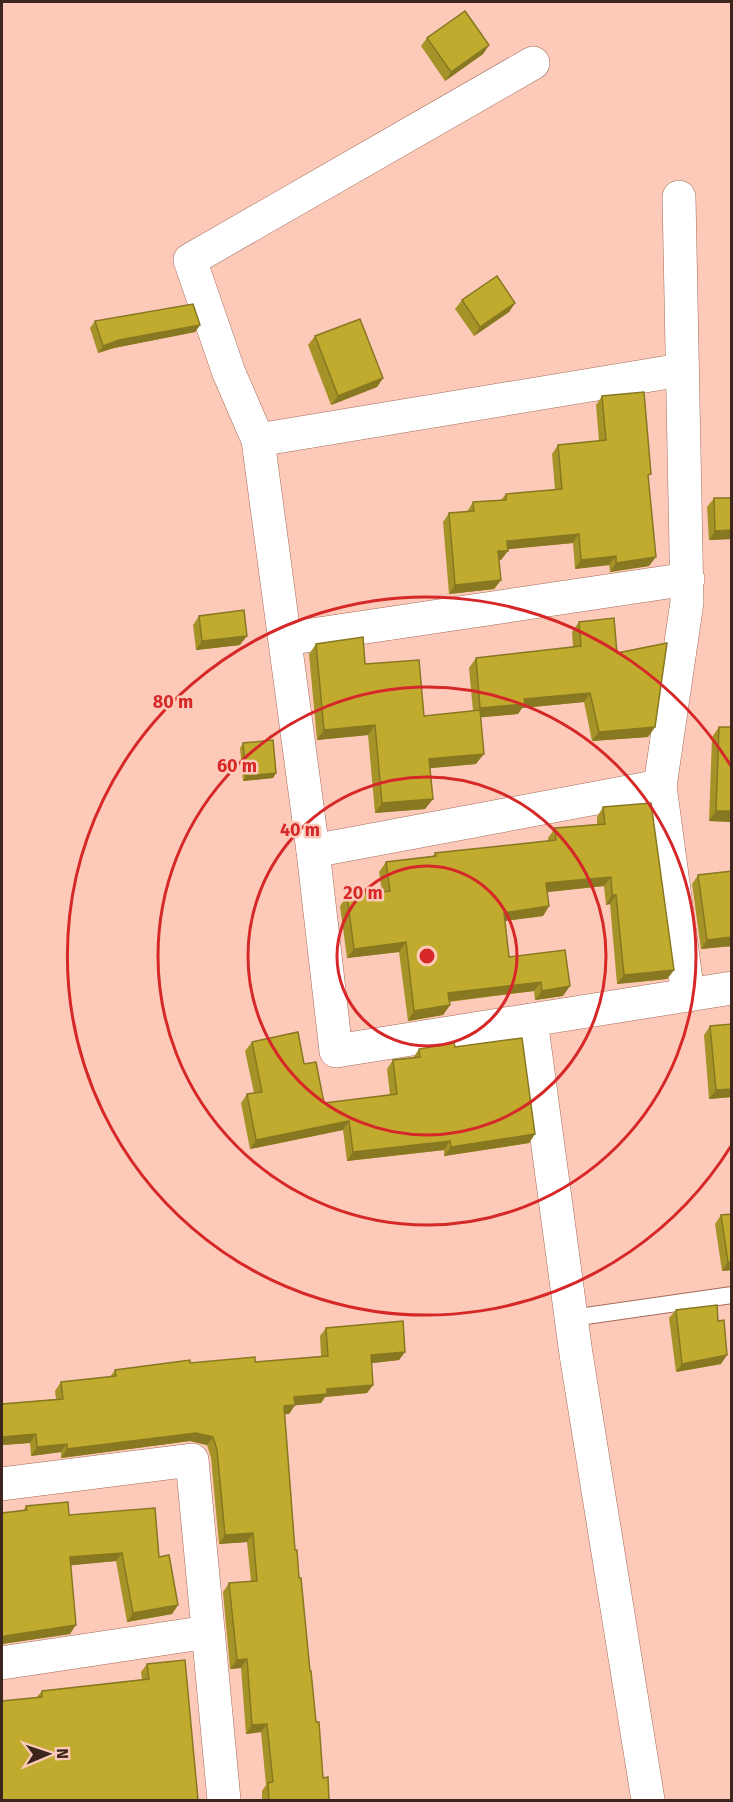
<svg xmlns="http://www.w3.org/2000/svg" width="733" height="1802" font-family="'Fira Sans',sans-serif">
<style>
.lines{fill:none;stroke-linecap:round;stroke-linejoin:round}
.service-casing{stroke:#a46b59;stroke-width:18}
.minor-casing{stroke:#a46b59;stroke-width:34}
.service{stroke:#fff;stroke-width:16}
.minor{stroke:#fff;stroke-width:33}
.wall{fill:#a69328}
.shaded-wall{fill:#877821}
.building{fill:#c1ab2f;stroke:#877821;stroke-width:1.5}
.ring{fill:none;stroke:#d62828;stroke-width:3}
.centre{fill:#d62828;stroke:#fdcab9;stroke-width:3}
.ring-label{font-size:18px;text-anchor:middle;font-weight:bold;fill:#d62828;stroke:#fdcab9;stroke-width:5;stroke-linejoin:round;paint-order:stroke}
</style>
<rect width="100%" height="100%" fill="#fdcab9"/>
<g class="lines">
<defs>
<polyline id="service" points="572,1318 732,1295"/>
<g id="minor">
<polyline points="533,63 190,260 229,373 258,440 313,851 336,1051 732,988"/>
<polyline points="679,197 687,602 660,786 688,995"/>
<polyline points="258,440 681,370"/>
<polyline points="285,639 688,579"/>
<polyline points="313,851 660,786"/>
<polyline points="531,1020 576,1354 648,1800"/>
<polyline points="2,1484 192,1460 224,1800"/>
<polyline points="2,1663 208,1632"/>
</g>
</defs>
<!-- service casing -->
<use href="#service" class="service-casing"/>
<!-- minor casing -->
<use href="#minor" class="minor-casing"/>
<!-- service -->
<use href="#service" class="service"/>
<!-- minor -->
<use href="#minor" class="minor"/>
</g>
<!-- wall -->
<g class="wall">
<polygon points="427,38 489,45 483,54 445,81 421,46"/>
<polygon points="462,300 515,303 509,312 474,336 455,309"/>
<polygon points="95,321 200,325 195,332 114,348 98,353 90,328"/>
<polygon points="315,336 383,378 377,387 331,405 308,345"/>
<polygon points="602,396 649,478 649,566 610,572 609,565 575,569 573,543 508,549 501,560 499,560 501,580 494,589 449,594 443,522 449,513 467,512 473,502 501,500 506,494 555,490 552,454 558,445 599,441 596,405"/>
<polygon points="714,498 732,498 732,539 709,540 707,507"/>
<polygon points="199,616 240,645 196,650 193,625"/>
<polygon points="579,622 617,653 655,727 648,737 592,741 584,702 522,708 518,714 480,717 476,764 430,768 433,799 425,809 375,813 368,735 317,740 309,654 316,644 365,664 424,716 473,711 469,668 476,658 573,647 572,632"/>
<polygon points="719,727 732,822 709,821 712,737"/>
<polygon points="243,743 276,773 273,778 243,781 240,748"/>
<polygon points="603,807 674,970 667,979 617,984 610,904 606,905 604,886 547,892 549,906 543,916 505,921 509,957 563,996 535,1000 534,991 449,1002 450,1005 443,1015 408,1021 399,952 347,958 340,906 347,896 382,892 379,872 386,862 433,856 435,853 548,841 548,838 555,828 597,825 597,817"/>
<polygon points="698,875 732,946 701,949 692,884"/>
<polygon points="710,1026 732,1097 709,1099 704,1035"/>
<polygon points="252,1042 304,1064 324,1103 390,1095 387,1069 393,1060 413,1058 419,1049 455,1047 535,1134 529,1143 444,1156 444,1150 347,1161 343,1130 250,1149 241,1103 247,1094 254,1093 245,1051"/>
<polygon points="732,1214 732,1270 722,1271 715,1224 721,1215"/>
<polygon points="676,1310 721,1364 676,1372 669,1318"/>
<polygon points="326,1328 405,1352 399,1360 371,1363 373,1385 367,1393 325,1397 321,1403 295,1405 289,1414 285,1414 295,1550 323,1778 329,1800 262,1800 262,1791 266,1785 261,1732 246,1734 241,1668 230,1669 223,1592 229,1583 251,1582 247,1542 219,1544 211,1458 207,1445 190,1441 61,1458 61,1452 31,1456 30,1443 2,1445 2,1404 56,1399 55,1391 61,1382 110,1377 115,1370 190,1363 255,1362 321,1356 320,1336"/>
<polygon points="26,1506 69,1515 159,1557 178,1605 172,1614 127,1622 116,1561 71,1565 70,1634 2,1644 2,1513 23,1511"/>
<polygon points="147,1664 198,1800 36,1698 42,1691 142,1680 141,1672"/>
</g>
<!-- shaded-wall -->
<g class="shaded-wall">
<polygon points="489,45 483,54 445,81 451,72"/>
<polygon points="515,303 509,312 474,336 480,327"/>
<polygon points="200,325 195,332 114,348 98,353 103,346 119,340"/>
<polygon points="383,378 377,387 331,405 338,396"/>
<polygon points="732,530 732,539 709,540 715,531"/>
<polygon points="579,534 573,543 501,550 507,541"/>
<polygon points="498,551 508,551 501,560 492,560"/>
<polygon points="616,556 609,565 575,569 581,560"/>
<polygon points="656,557 649,566 610,572 616,563"/>
<polygon points="501,580 494,589 449,594 455,585"/>
<polygon points="247,636 240,645 196,650 202,641"/>
<polygon points="590,693 584,702 522,708 518,714 474,718 480,708 524,699"/>
<polygon points="375,725 368,735 317,740 324,730"/>
<polygon points="655,727 648,737 592,741 599,732"/>
<polygon points="484,754 476,764 422,769 429,759"/>
<polygon points="276,773 273,778 243,781 246,776"/>
<polygon points="433,799 425,809 375,813 382,803"/>
<polygon points="716,811 732,811 732,822 709,821"/>
<polygon points="611,877 604,886 539,893 546,883"/>
<polygon points="612,895 616,895 610,904 606,905"/>
<polygon points="549,906 543,916 497,922 504,913"/>
<polygon points="732,937 732,946 701,949 707,940"/>
<polygon points="406,942 399,952 347,958 354,949"/>
<polygon points="674,970 667,979 617,984 624,975"/>
<polygon points="541,982 534,991 442,1002 448,993"/>
<polygon points="570,986 563,996 535,1000 542,991"/>
<polygon points="450,1005 443,1015 408,1021 414,1011"/>
<polygon points="732,1089 732,1097 709,1099 716,1090"/>
<polygon points="349,1121 343,1130 250,1149 256,1140"/>
<polygon points="535,1134 529,1143 444,1156 451,1147"/>
<polygon points="450,1141 444,1150 347,1161 353,1152"/>
<polygon points="728,1262 732,1262 732,1270 722,1271"/>
<polygon points="405,1352 399,1360 365,1364 371,1355"/>
<polygon points="727,1355 721,1364 676,1372 682,1364"/>
<polygon points="373,1385 367,1393 325,1397 321,1403 288,1406 294,1397 327,1389"/>
<polygon points="295,1405 289,1414 278,1415 284,1406"/>
<polygon points="196,1433 213,1437 207,1445 190,1441 61,1458 67,1449"/>
<polygon points="36,1434 30,1443 2,1445 2,1437"/>
<polygon points="67,1444 61,1452 31,1456 37,1447"/>
<polygon points="253,1533 247,1542 219,1544 225,1535"/>
<polygon points="122,1553 116,1561 64,1566 70,1557"/>
<polygon points="178,1605 172,1614 127,1622 133,1613"/>
<polygon points="76,1625 70,1634 2,1644 2,1638 5,1636"/>
<polygon points="247,1659 241,1668 230,1669 237,1660"/>
<polygon points="267,1724 261,1732 246,1734 252,1725"/>
</g>
<!-- building -->
<g class="building">
<polygon points="465,11 489,45 451,72 427,38"/>
<polygon points="497,276 515,303 480,327 462,300"/>
<polygon points="193,304 200,325 119,340 103,346 95,321"/>
<polygon points="360,319 383,378 338,396 315,336"/>
<polygon points="644,392 651,474 648,475 656,557 616,563 616,556 581,560 579,534 507,541 508,551 498,551 501,580 455,585 449,513 474,511 473,502 506,500 506,494 562,489 558,445 606,440 602,396"/>
<polygon points="714,498 732,498 732,530 715,531"/>
<polygon points="244,610 247,636 202,641 199,616"/>
<polygon points="614,618 617,653 667,643 655,727 599,732 590,693 524,699 525,704 480,708 476,658 581,646 579,622"/>
<polygon points="363,637 365,664 419,660 424,716 480,710 484,754 429,759 433,799 382,803 375,725 324,730 316,644"/>
<polygon points="719,727 732,727 732,811 716,811"/>
<polygon points="273,740 276,773 246,776 243,743"/>
<polygon points="651,803 674,970 624,975 616,895 612,895 611,877 546,883 549,906 504,913 509,957 565,950 570,986 542,991 541,982 448,993 450,1005 414,1011 406,942 354,949 347,896 390,891 386,862 436,856 435,853 556,840 555,828 605,824 603,807"/>
<polygon points="732,871 732,937 707,940 698,875"/>
<polygon points="732,1024 732,1089 716,1090 710,1026"/>
<polygon points="298,1032 304,1064 316,1062 324,1103 397,1094 393,1060 420,1057 419,1049 454,1043 455,1047 522,1038 535,1134 451,1147 450,1141 353,1152 349,1121 256,1140 247,1094 262,1092 252,1042"/>
<polygon points="732,1214 732,1262 728,1262 721,1215"/>
<polygon points="717,1305 718,1321 724,1320 727,1355 682,1364 676,1310"/>
<polygon points="403,1321 405,1352 371,1355 373,1385 327,1389 327,1394 294,1397 295,1405 284,1406 295,1550 297,1550 299,1578 301,1578 310,1671 311,1671 316,1722 319,1722 323,1778 328,1777 329,1800 269,1800 268,1783 273,1782 267,1724 252,1725 247,1659 237,1660 229,1583 257,1581 253,1533 225,1535 217,1450 213,1437 196,1433 67,1449 67,1444 37,1447 36,1434 2,1437 2,1404 63,1399 61,1382 116,1376 115,1370 190,1360 190,1363 255,1357 255,1362 328,1356 326,1328"/>
<polygon points="68,1502 69,1515 155,1508 159,1557 169,1555 178,1605 133,1613 122,1553 70,1557 76,1625 5,1636 2,1638 2,1513 27,1510 26,1506"/>
<polygon points="185,1660 198,1800 2,1800 2,1701 42,1697 42,1691 149,1679 147,1664"/>
</g>
<!-- distance rings -->
<g class="ring">
<circle cx="427" cy="956" r="90"/>
<circle cx="427" cy="956" r="179"/>
<circle cx="427" cy="956" r="269"/>
<path d="M731 1146A359 359 0 1 1 731 766"/>
</g>
<circle cx="427" cy="956" r="9" class="centre"/>
<g class="ring-label">
<text x="173" y="708">80 m</text>
<text x="237" y="772">60 m</text>
<text x="300" y="836">40 m</text>
<text x="363" y="899">20 m</text>
</g>
<!-- border -->
<rect width="733" height="1802" fill="none" stroke="#3c251d" stroke-width="6"/>
<!-- north arrow -->
<g transform="translate(48 1754) rotate(88)" stroke="#fdcab9" stroke-width="4.5" paint-order="stroke">
<path d="M0-4.5L10 22L0 15L-10 22Z" fill="#3c251d"/>
<text y="-9" font-size="16" font-weight="bold" text-anchor="middle" fill="#3c251d">N</text>
</g>
</svg>
